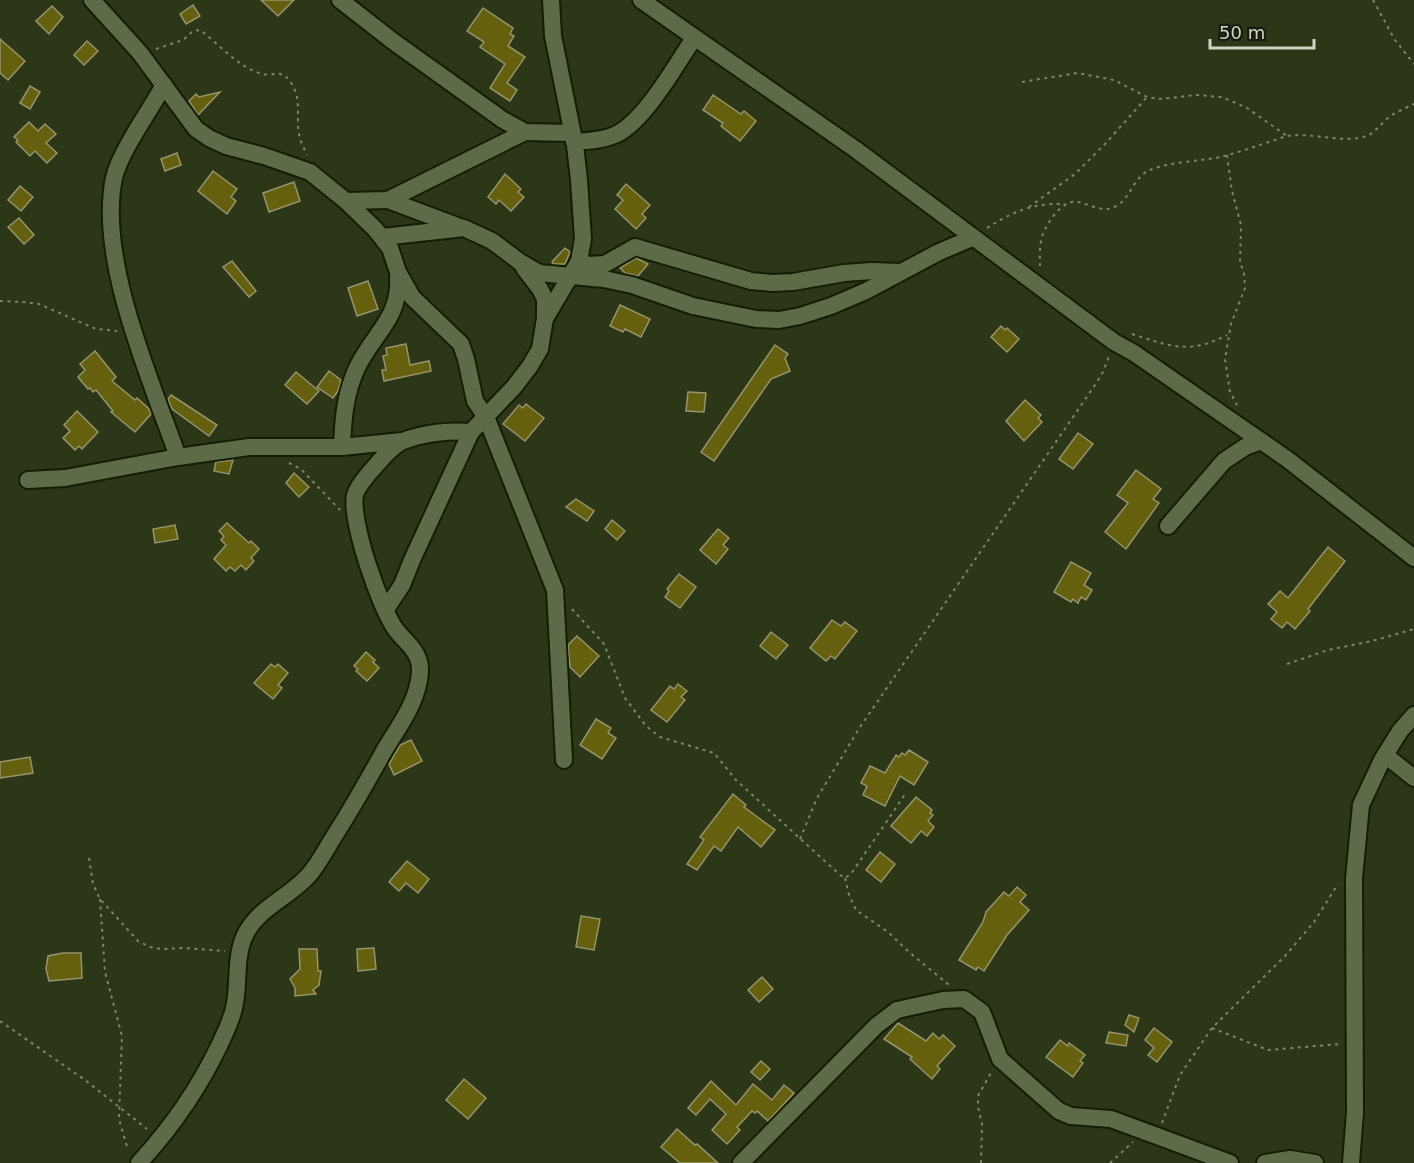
<svg xmlns="http://www.w3.org/2000/svg" width="1414" height="1163" font-family="'DejaVu Sans',sans-serif">
<style>
.building{fill:#65600d;stroke:#95946e;stroke-width:1.5}
.lines{fill:none;stroke-linecap:round;stroke-linejoin:round}
.street-casing{stroke:#141e01;stroke-width:20}
.path{stroke:#7d866d;stroke-width:2;stroke-dasharray:3 4.5;stroke-linecap:butt}
.street{stroke:#5e6b49;stroke-width:16}
</style>
<rect width="100%" height="100%" fill="#2c3718"/>
<!-- building -->
<g class="building">
<polygon points="261,0 294,0 278,16"/>
<polygon points="193,5 200,16 186,24 180,14"/>
<polygon points="52,6 63,17 49,34 36,21"/>
<polygon points="483,8 513,28 510,34 514,36 508,46 525,57 507,83 517,90 510,101 490,88 505,64 480,47 484,42 467,31"/>
<polygon points="0,39 25,61 8,80 0,73"/>
<polygon points="87,41 98,51 84,65 74,55"/>
<polygon points="30,86 40,92 30,109 20,103"/>
<polygon points="220,92 198,115 189,101 196,94 199,97"/>
<polygon points="713,95 741,114 744,111 756,121 740,141 721,126 723,123 703,110"/>
<polygon points="29,122 38,131 45,124 56,134 46,143 57,153 47,163 35,151 30,156 16,142 18,140 14,137"/>
<polygon points="177,153 181,165 165,171 161,159"/>
<polygon points="213,171 237,189 231,197 236,201 227,214 198,191"/>
<polygon points="505,174 521,189 518,192 524,197 511,211 499,200 496,204 488,197"/>
<polygon points="294,182 300,201 269,212 263,193"/>
<polygon points="626,184 650,205 642,214 646,218 636,229 615,209 623,200 617,195"/>
<polygon points="20,186 33,197 21,211 8,200"/>
<polygon points="19,218 34,235 24,244 8,227"/>
<polygon points="565,248 570,252 565,264 553,264 552,262"/>
<polygon points="636,258 648,264 638,276 625,273 620,268"/>
<polygon points="232,261 256,291 249,297 223,267"/>
<polygon points="368,281 378,309 357,316 348,288"/>
<polygon points="620,305 650,319 641,337 625,329 623,332 610,326"/>
<polygon points="1001,326 1005,330 1007,328 1019,339 1007,352 991,337"/>
<polygon points="406,344 410,365 429,361 431,371 384,381 382,370 386,370 383,356 387,355 386,348"/>
<polygon points="775,345 788,354 785,358 790,371 771,379 714,461 701,452"/>
<polygon points="95,351 116,377 112,381 135,400 137,398 149,409 151,414 135,432 111,412 113,411 96,390 93,392 90,388 88,389 78,377 85,370 80,364"/>
<polygon points="329,371 341,380 338,391 333,398 317,387"/>
<polygon points="296,372 319,391 307,404 285,385"/>
<polygon points="688,392 706,393 704,412 686,411"/>
<polygon points="171,395 217,425 209,436 172,409 168,399"/>
<polygon points="1025,400 1041,415 1038,418 1042,422 1024,441 1006,421"/>
<polygon points="526,404 544,418 525,441 503,424 519,405 523,408"/>
<polygon points="77,411 98,432 82,449 79,446 75,450 63,438 70,431 64,425"/>
<polygon points="1078,433 1093,444 1073,469 1059,459"/>
<polygon points="233,460 229,474 214,471 216,462"/>
<polygon points="1136,470 1161,489 1153,499 1159,503 1126,549 1105,532 1128,503 1117,495"/>
<polygon points="294,473 309,487 299,497 286,483"/>
<polygon points="576,499 594,511 587,521 566,507"/>
<polygon points="612,520 625,531 617,540 605,529"/>
<polygon points="227,523 249,543 251,541 259,549 251,558 254,561 246,570 241,565 235,571 230,567 226,571 214,559 226,545 221,540 224,536 219,531"/>
<polygon points="175,525 178,539 155,543 153,529"/>
<polygon points="718,529 729,538 723,545 728,549 716,564 700,550"/>
<polygon points="1328,547 1345,561 1308,609 1310,611 1295,629 1287,622 1282,628 1271,619 1277,612 1268,604 1280,591 1288,598"/>
<polygon points="1071,562 1091,573 1084,585 1092,590 1086,600 1081,597 1078,603 1073,599 1071,602 1054,592"/>
<polygon points="679,574 696,587 680,608 665,597 669,591 667,589"/>
<polygon points="832,620 841,626 845,622 857,631 835,659 831,656 826,661 810,648"/>
<polygon points="771,632 788,645 776,659 760,646"/>
<polygon points="577,636 599,656 580,677 570,667 568,645"/>
<polygon points="366,652 375,660 373,662 379,668 367,681 356,671 358,669 354,666"/>
<polygon points="271,664 275,667 278,664 288,673 278,685 282,688 273,699 254,683"/>
<polygon points="678,684 687,691 681,697 685,700 667,722 651,710 670,686 674,689"/>
<polygon points="596,719 611,728 608,733 616,738 602,759 580,745"/>
<polygon points="411,740 422,761 394,775 389,764 400,745"/>
<polygon points="909,750 928,762 914,785 900,776 885,806 863,795 867,786 861,783 870,766 885,773 896,755 899,757 902,753 905,755"/>
<polygon points="30,757 33,773 0,778 0,762"/>
<polygon points="733,794 746,805 744,807 775,830 761,847 738,827 721,851 714,846 697,870 687,864 704,840 700,837"/>
<polygon points="916,797 932,810 930,813 933,815 928,821 934,827 927,836 921,831 911,843 891,826"/>
<polygon points="880,852 895,864 881,882 866,870"/>
<polygon points="407,861 429,879 418,893 406,883 399,891 389,882"/>
<polygon points="1017,887 1026,895 1020,902 1029,910 1007,935 984,971 978,967 976,970 959,960 983,922 986,912 1004,892 1009,896"/>
<polygon points="581,916 600,919 594,950 576,947"/>
<polygon points="374,948 376,969 358,971 357,949"/>
<polygon points="299,949 317,949 318,971 321,971 319,985 313,990 316,994 295,996 295,988 290,979 300,969"/>
<polygon points="63,953 81,953 82,978 49,981 46,969 48,956"/>
<polygon points="762,977 773,989 759,1002 748,990"/>
<polygon points="1129,1015 1139,1018 1134,1032 1125,1025"/>
<polygon points="898,1023 926,1041 933,1033 939,1039 943,1035 955,1046 937,1066 940,1069 932,1079 910,1059 912,1057 884,1039"/>
<polygon points="1154,1028 1172,1042 1157,1062 1148,1055 1154,1048 1145,1040"/>
<polygon points="1109,1032 1128,1035 1126,1046 1106,1043"/>
<polygon points="1060,1040 1068,1046 1069,1043 1085,1055 1080,1061 1083,1063 1073,1077 1046,1057"/>
<polygon points="761,1061 770,1069 760,1080 751,1072"/>
<polygon points="464,1079 486,1098 468,1119 446,1100"/>
<polygon points="711,1081 736,1105 753,1084 772,1100 784,1085 794,1093 768,1121 757,1111 755,1113 752,1111 737,1127 740,1130 727,1144 712,1130 726,1114 710,1099 696,1115 688,1108"/>
<polygon points="677,1129 695,1145 697,1144 718,1163 680,1163 661,1147"/>
</g>
<g class="lines">
<defs>
<g id="street">
<polyline points="92,0 140,53 196,129 209,138 226,146 264,156 310,172 346,201 375,229 390,248 398,272 412,297 461,344 466,359 475,401 486,417 555,590 564,760"/>
<polyline points="340,0 394,42 503,120 525,132 571,133"/>
<polyline points="641,0 855,149 1114,342 1134,353 1287,459 1414,558"/>
<path d="M164 85C150 110 120 152 114 178 97 259 151 380 178 457"/>
<path d="M574 142C589 141 606 140 619 133 647 117 676 65 694 38"/>
<polyline points="388,200 460,227"/>
<polyline points="346,201 388,200 525,132"/>
<polyline points="383,237 464,228 492,241 520,262 539,273 604,279 632,285 693,306 756,319 779,320 800,316 831,306 866,291 939,252 972,238"/>
<polyline points="579,261 588,265 605,264 635,247 751,281 772,283 793,282 844,273 872,271 901,272"/>
<polyline points="546,317 579,261 583,239 579,180 575,145 553,36 551,0"/>
<path d="M342 447C343 419 345 395 356 370 372 334 401 319 398 276"/>
<polyline points="28,480 65,478 178,457 249,447 342,447 402,441"/>
<polyline points="1168,526 1224,461 1245,447 1261,441"/>
<polyline points="386,609 402,585 412,560 471,432 514,387 530,366 540,349 545,318 545,299 540,289 524,268"/>
<polyline points="1385,755 1414,778"/>
<path d="M139 1163C172 1127 198 1090 219 1046 225 1033 233 1018 235 1003 239 981 235 956 245 935 258 908 288 898 308 876 318 865 325 851 333 838 351 810 368 780 384 751 399 726 418 702 420 672 421 652 407 644 396 630 380 608 350 521 355 495 357 487 365 478 370 472 379 462 391 446 403 441 424 433 450 430 471 432"/>
<polyline points="741,1163 876,1026 897,1010 943,1000 964,999 982,1012 1000,1059 1059,1111 1071,1116 1111,1119 1230,1163"/>
<polyline points="1265,1163 1290,1159 1315,1163"/>
<polyline points="1351,1163 1355,1112 1354,878 1361,805 1382,760 1400,731 1414,715"/>
</g>
</defs>
<!-- street casing -->
<use href="#street" class="street-casing"/>
<!-- path -->
<g class="path">
<polyline points="1373,0 1395,40 1414,64"/>
<path d="M156 49 183 40 193 31 200 30C219 44 236 65 259 73 273 79 282 64 294 88 301 102 296 119 299 134 300 141 304 148 307 155"/>
<polyline points="1022,82 1077,73 1114,80 1147,97 1160,99 1196,95 1222,97 1247,108 1287,136"/>
<polyline points="1227,155 1232,191 1241,225 1240,263 1244,272 1245,288 1231,324 1225,359 1230,392 1237,405"/>
<polyline points="1029,207 1075,174 1106,143 1147,97"/>
<path d="M987 228C1014 211 1033 203 1065 204"/>
<path d="M1040 266C1040 256 1039 244 1043 234 1048 221 1063 199 1078 202 1089 204 1103 213 1114 207 1130 201 1132 179 1148 171 1166 162 1201 161 1221 157 1243 151 1265 143 1287 136 1312 132 1338 143 1363 137 1374 135 1380 124 1389 117 1396 112 1406 108 1414 104"/>
<polyline points="0,301 24,302 39,304 96,329 117,331"/>
<path d="M1132 334C1170 346 1189 355 1227 335"/>
<polyline points="289,463 301,469 340,510"/>
<polyline points="572,609 604,644 625,698 646,726 660,737 714,753 736,780 840,875 845,878 851,874 906,793"/>
<polyline points="1287,664 1328,650 1372,641 1414,629"/>
<polyline points="800,839 817,798 860,727 1095,385 1103,372 1109,356"/>
<polyline points="89,858 93,884 100,899 138,941 150,947 162,949 184,948 225,951"/>
<polyline points="845,878 849,895 856,910 888,932 909,952 949,985"/>
<polyline points="100,899 105,972 122,1036 119,1119 128,1150"/>
<polyline points="0,1021 85,1080 147,1129"/>
<polyline points="1212,1028 1268,1050 1340,1044"/>
<polyline points="1162,1123 1180,1075 1212,1028 1285,956 1314,922 1338,884"/>
<polyline points="981,1163 982,1124 978,1107 978,1096 992,1071"/>
<polyline points="1110,1163 1133,1142"/>
</g>
<!-- street -->
<use href="#street" class="street"/>
</g>
<!-- scale -->
<path d="M1210 39v9h104v-9" fill="none" stroke="#ced6c3" stroke-width="3"/>
<text x="1219" y="39" font-size="18" fill="#ced6c3" stroke="#171c0f" stroke-width="4.5" paint-order="stroke">50 m</text>
</svg>
